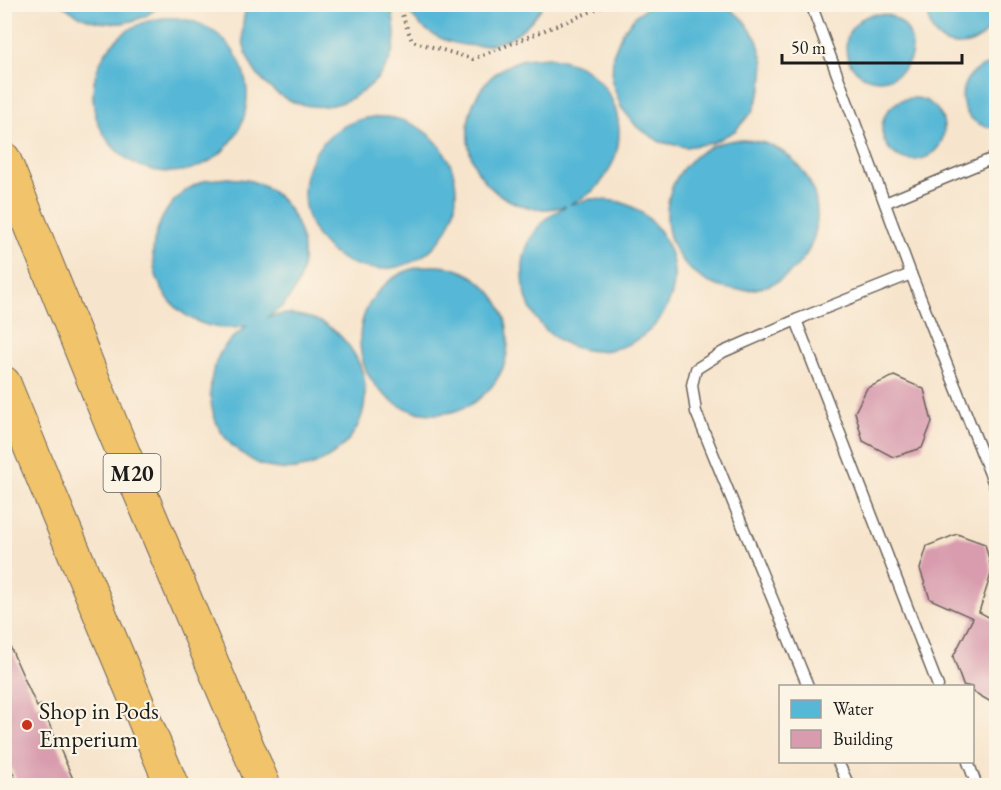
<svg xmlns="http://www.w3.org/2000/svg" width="1001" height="790" font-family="'EB Garamond',serif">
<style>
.water{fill:#57b8d6;stroke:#3a6a79;stroke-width:1.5}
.building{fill:#d89cae}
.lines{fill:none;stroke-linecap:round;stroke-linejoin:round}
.lane-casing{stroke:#69625a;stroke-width:13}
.highway-casing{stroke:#69625a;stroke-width:35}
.path{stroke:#69625a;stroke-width:4;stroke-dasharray:1.5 4.5;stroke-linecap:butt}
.lane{stroke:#fff;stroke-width:10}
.highway{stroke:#f1c36a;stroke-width:33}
.poi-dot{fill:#c8321e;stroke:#fcf5e5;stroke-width:2}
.labels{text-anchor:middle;stroke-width:4.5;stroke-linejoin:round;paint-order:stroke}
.shield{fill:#fcf5e5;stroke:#5f5d58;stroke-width:1.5}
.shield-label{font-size:22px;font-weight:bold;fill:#1c1c1c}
.poi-label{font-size:24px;fill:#1c1c1c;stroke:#fcf5e5;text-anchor:start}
</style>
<rect width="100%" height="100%" fill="#fcf5e5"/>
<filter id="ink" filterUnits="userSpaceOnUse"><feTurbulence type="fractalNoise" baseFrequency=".0167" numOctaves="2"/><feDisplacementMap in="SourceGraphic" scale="12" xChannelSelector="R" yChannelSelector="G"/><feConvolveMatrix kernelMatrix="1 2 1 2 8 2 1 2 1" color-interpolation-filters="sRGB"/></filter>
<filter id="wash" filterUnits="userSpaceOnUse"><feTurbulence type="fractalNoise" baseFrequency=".008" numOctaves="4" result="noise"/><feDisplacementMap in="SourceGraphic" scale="24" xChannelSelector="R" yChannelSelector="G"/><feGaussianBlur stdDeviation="1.35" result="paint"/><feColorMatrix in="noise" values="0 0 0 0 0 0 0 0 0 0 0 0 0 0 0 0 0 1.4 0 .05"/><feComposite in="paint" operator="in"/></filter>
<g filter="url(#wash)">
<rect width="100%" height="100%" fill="#f7e4cc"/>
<!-- water -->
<g class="water">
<polygon points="652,4 725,5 744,20 757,40 764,63 762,87 753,111 735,131 712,143 686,147 660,142 637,127 621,107 612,82 613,55 622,33 636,15"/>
<path d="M63 5H161C156 8 151 13 145 16 119 29 84 24 63 5Z"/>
<path d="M247 5H390C394 20 397 34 393 50 384 83 346 110 312 106 279 103 251 77 244 45 241 32 243 18 247 5Z"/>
<path d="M406 5H543C534 20 519 35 502 41 468 54 420 39 406 5Z"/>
<path d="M930 5H991C1001 55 919 62 930 5Z"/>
<circle cx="879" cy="47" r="33"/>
<circle cx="170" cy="95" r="77"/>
<path d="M549 57C562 60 577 63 588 71 626 101 629 151 597 187 590 195 579 199 570 204 577 203 585 200 592 199 597 199 602 200 606 200 610 201 615 201 620 202 652 212 675 244 674 278 674 297 664 317 650 330 600 375 524 343 523 275 522 263 525 250 530 240 534 233 541 223 547 218 553 213 560 210 566 206 552 210 536 210 521 205 450 183 450 83 521 60 529 58 540 58 549 57Z"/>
<path d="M996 63V128C953 127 949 69 996 63Z"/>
<circle cx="913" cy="129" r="31"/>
<circle cx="380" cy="193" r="76"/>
<circle cx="742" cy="215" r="75"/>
<path d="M227 178C235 179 243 179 251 181 292 193 314 243 298 283 295 290 288 300 283 306 278 310 273 313 268 317 274 316 280 314 286 314 308 315 329 323 343 339 352 349 359 360 363 374 365 379 364 386 365 392 367 440 319 477 273 468 258 466 245 456 234 447 229 443 226 438 222 433 207 409 207 380 219 355 226 342 237 334 247 326 195 338 146 297 154 242 157 227 163 213 174 201 182 193 193 185 204 181 212 179 220 179 227 178Z"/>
<circle cx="434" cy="340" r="74"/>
</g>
<g id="blocks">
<!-- building -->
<g class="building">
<polygon points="894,376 924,389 932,422 922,448 893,457 863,441 855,412 867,388"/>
<polygon points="957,534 985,544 992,571 979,612 996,621 996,705 972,691 972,687 963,685 953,657 973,618 930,599 920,569 927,546"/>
<polygon points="4,633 37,707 41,705 76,786 19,786 4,753"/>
</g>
</g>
</g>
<g filter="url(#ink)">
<use href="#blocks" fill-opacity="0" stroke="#69625a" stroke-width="1.5"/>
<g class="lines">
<defs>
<g id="lane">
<polyline points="811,4 911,274 996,489"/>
<polyline points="885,203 996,157"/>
<polyline points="802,318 796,320 938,686"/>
<polyline points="808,686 696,412 692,385 696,369 723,352 796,320 911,274"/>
<polyline points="838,762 849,786"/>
<polyline points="968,762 977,786"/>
</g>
<g id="highway">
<polyline points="4,159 112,426 264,786"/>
<polyline points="4,383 35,459 172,786"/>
</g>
</defs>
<!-- lane casing -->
<use href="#lane" class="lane-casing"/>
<!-- highway casing -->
<use href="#highway" class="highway-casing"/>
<!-- path -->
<polyline class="path" points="398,4 412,41 473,59 610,4"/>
<!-- lane -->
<use href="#lane" class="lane"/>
<!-- highway -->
<use href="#highway" class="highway"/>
</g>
</g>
<!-- markers -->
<circle class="poi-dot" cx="27" cy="725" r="6"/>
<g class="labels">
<!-- shield labels -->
<rect class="shield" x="103.5" y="454" width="57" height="38" rx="4.5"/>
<g class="shield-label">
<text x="132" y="481">M20</text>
</g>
<!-- poi labels -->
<g class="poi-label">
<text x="39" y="719">Shop in Pods<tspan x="39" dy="28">Emperium</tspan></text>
</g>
</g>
<!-- margin -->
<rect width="1001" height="790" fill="none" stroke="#fcf5e5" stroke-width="24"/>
<!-- legend -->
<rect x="779" y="685" width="195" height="78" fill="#fcf5e5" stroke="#a29e95" stroke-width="1.5"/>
<rect x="791" y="700" width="30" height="18" fill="#57b8d6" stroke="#a29e95" stroke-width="1.5"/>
<text x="833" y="715" font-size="18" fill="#1c1c1c">Water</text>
<rect x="791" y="730" width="30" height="18" fill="#d89cae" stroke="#a29e95" stroke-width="1.5"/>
<text x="833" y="745" font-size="18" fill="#1c1c1c">Building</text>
<!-- scale -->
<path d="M782 54v9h180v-9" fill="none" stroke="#1c1c1c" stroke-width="3"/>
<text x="791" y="54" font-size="18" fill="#1c1c1c" stroke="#fcf5e5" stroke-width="4.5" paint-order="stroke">50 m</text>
</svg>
